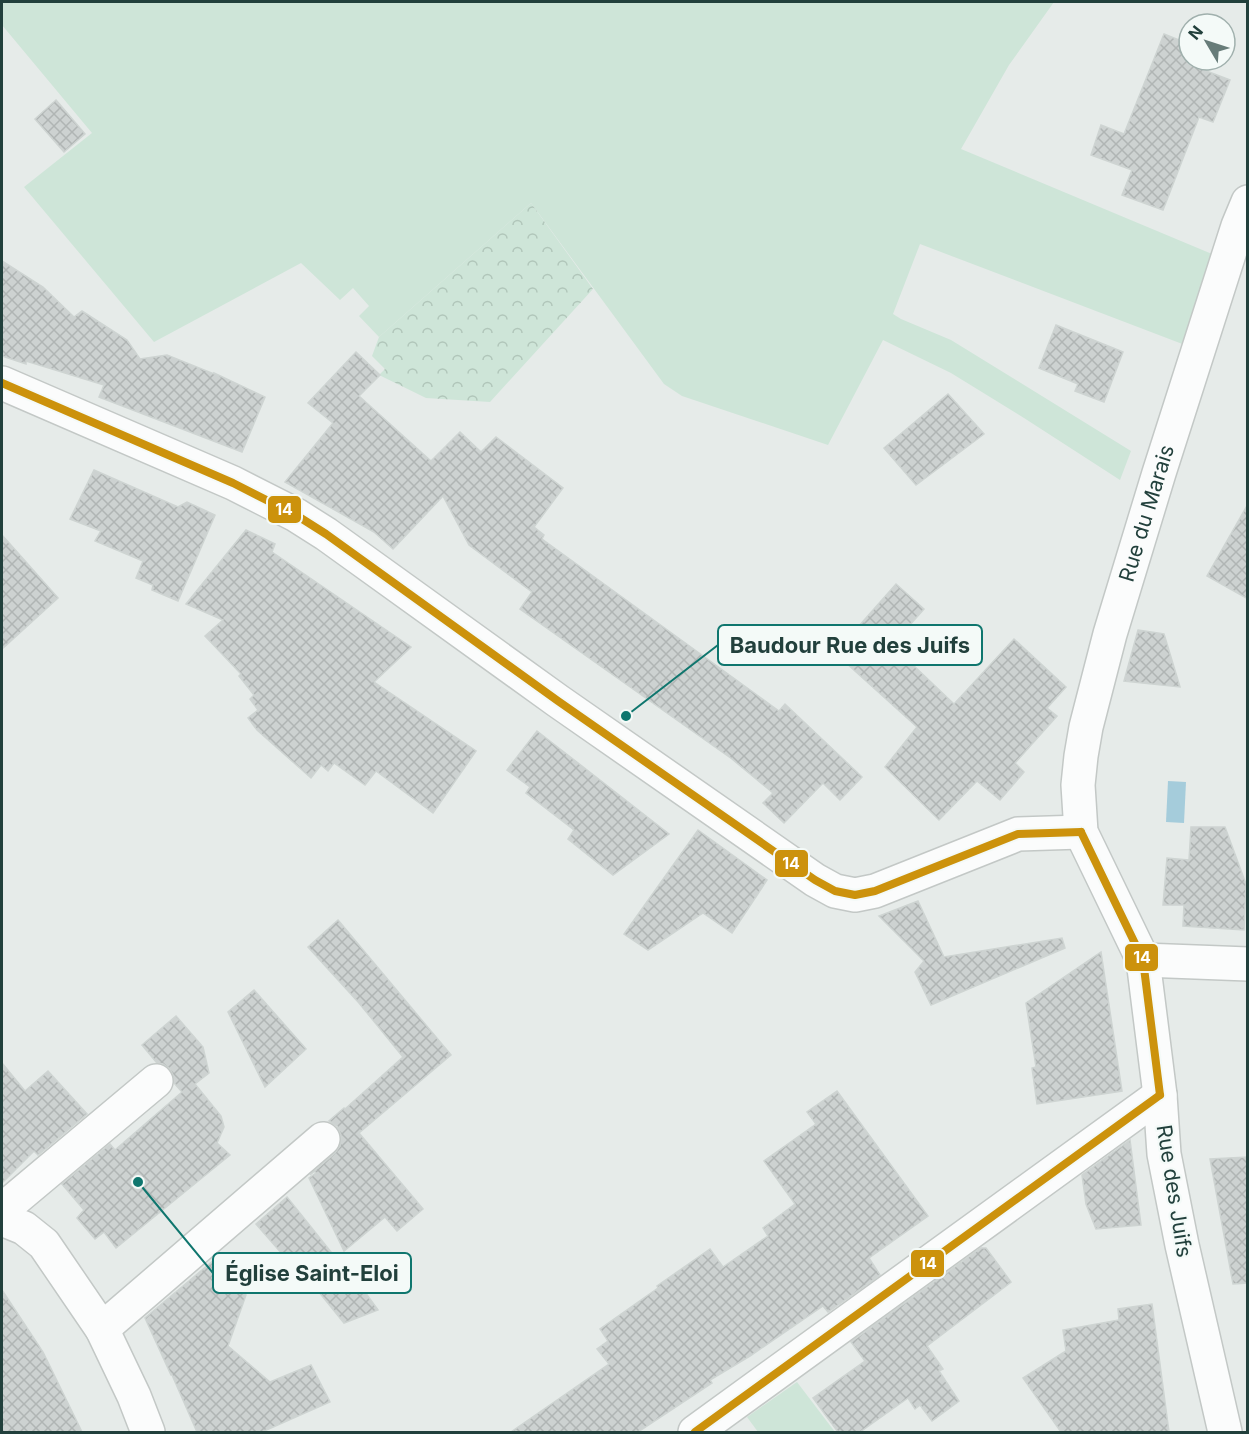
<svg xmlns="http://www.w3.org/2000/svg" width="1249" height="1434" font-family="Inter,sans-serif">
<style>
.grass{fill:#cee5d8}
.forest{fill:url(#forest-crowns)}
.water{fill:#a5ccdb}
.building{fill:url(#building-cross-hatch);stroke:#ced4d2;stroke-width:1.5}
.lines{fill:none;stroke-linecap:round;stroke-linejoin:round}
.minor-casing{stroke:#c3c8c6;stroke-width:36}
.minor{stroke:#fbfcfc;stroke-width:33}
.bus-1-casing{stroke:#f4faf8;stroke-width:12}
.bus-1{stroke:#cc920c;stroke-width:8}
.labels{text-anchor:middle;stroke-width:4.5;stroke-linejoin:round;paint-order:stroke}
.street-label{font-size:21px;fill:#22403c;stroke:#f4faf8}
.leader{fill:none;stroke:#0f766e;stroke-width:2}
.callout-dot{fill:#0f766e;stroke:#f4faf8;stroke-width:2}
.callout{fill:#f4faf8;stroke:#0f766e;stroke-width:2}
.callout-label{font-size:22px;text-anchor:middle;font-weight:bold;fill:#22403c}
.line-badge{stroke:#f4faf8;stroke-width:2}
.badge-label{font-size:16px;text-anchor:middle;font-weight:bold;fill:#fff}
</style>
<defs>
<pattern id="forest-crowns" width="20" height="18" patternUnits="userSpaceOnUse" patternTransform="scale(1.5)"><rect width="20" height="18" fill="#cee5d8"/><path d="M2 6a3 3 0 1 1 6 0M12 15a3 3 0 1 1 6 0" fill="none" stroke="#b1c6ba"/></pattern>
<pattern id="building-cross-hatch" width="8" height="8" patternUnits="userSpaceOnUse" patternTransform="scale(1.5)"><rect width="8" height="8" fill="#cdd2d1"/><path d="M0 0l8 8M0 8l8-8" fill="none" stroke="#b0b5b4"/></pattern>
</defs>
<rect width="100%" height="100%" fill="#e6ebe9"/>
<!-- grass -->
<g class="grass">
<polygon points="2,2 1054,2 1009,65 961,149 1212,254 1185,345 920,244 893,314 901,319 951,340 1131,451 1120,480 1024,418 951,373 883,340 828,445 682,396 664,384 531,203 379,337 359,316 369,306 353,288 340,300 301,263 154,342 24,187 92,133 2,25"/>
<polygon points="797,1382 835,1432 758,1432 747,1417"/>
</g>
<!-- forest -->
<polygon class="forest" points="531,203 593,289 490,402 426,398 379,375 385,369 372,356 379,337"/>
<!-- water -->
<polygon class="water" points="1168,781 1186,782 1184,823 1166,822"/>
<!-- building -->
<g class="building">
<polygon points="1164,34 1189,44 1189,60 1188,64 1230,80 1213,122 1199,117 1163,210 1122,195 1132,170 1091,155 1101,125 1124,134"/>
<polygon points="56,100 85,134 64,152 35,119"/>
<polygon points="2,261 43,287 74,317 82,311 127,340 140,359 167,355 214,374 214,373 265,397 242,452 99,397 104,385 26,361 26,364 2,356"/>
<polygon points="1056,325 1123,352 1104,402 1075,391 1078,384 1039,368"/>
<polygon points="356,352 380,375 359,396 431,461 460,432 481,452 496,437 563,488 534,527 544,535 542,539 779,711 785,704 862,777 840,800 823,783 784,823 763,803 773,793 732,759 520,609 532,592 469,545 443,496 393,549 374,532 285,482 333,423 308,403"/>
<polygon points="948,394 984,434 916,485 884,448"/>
<polygon points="94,470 178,507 187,502 215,515 178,601 152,590 153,585 136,578 143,561 95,541 101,531 70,519"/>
<polygon points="1248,504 1248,599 1207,576"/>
<polygon points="246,530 275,544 272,552 411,647 374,682 476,751 433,813 376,771 365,785 334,763 328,771 321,765 311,778 257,730 248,718 258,710 250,699 254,695 239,676 241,674 205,636 223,620 186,604"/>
<polygon points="2,535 58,598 2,649"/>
<polygon points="896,584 924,609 892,645 954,704 1014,639 1066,687 1047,708 1057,716 1015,763 1024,772 1000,800 977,781 939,820 885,767 917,727 835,653"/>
<polygon points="1138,630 1164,634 1180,687 1124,681"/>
<polygon points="537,731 646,816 669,834 613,875 568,839 574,830 526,793 530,787 507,770"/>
<polygon points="1191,827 1225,827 1246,884 1244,930 1183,926 1184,905 1163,905 1167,858 1189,860"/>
<polygon points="698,830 767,880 732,933 703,913 648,950 624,934"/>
<polygon points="918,901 944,957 1062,938 1065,948 931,1005 915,972 924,961 879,916"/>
<polygon points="338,920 451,1055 359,1133 423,1209 397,1231 385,1217 344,1251 309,1178 316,1173 314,1171 310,1175 335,1153 340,1146 341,1135 337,1126 329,1121 344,1108 345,1109 403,1057 359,1003 308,947"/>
<polygon points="1101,952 1122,1091 1037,1104 1032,1068 1036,1067 1026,1003"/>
<polygon points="254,990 306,1049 265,1087 228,1012"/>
<polygon points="176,1016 203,1047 209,1073 195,1084 221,1116 224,1127 217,1143 230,1155 116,1248 104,1232 95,1239 77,1218 84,1210 62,1184 110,1144 115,1150 182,1092 174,1083 174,1077 170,1069 163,1064 157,1063 142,1045"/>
<polygon points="2,1063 25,1091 48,1071 87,1114 38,1155 34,1151 2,1183"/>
<polygon points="837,1091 928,1216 869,1258 880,1275 828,1312 823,1306 750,1356 710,1380 712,1383 638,1432 511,1432 609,1364 597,1349 608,1341 600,1329 658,1288 657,1286 710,1249 723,1267 768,1236 763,1228 795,1204 764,1161 816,1124 807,1112"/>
<polygon points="1130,1140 1141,1225 1096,1229 1086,1204 1082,1175"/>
<polygon points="1248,1157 1248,1283 1233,1284 1210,1159"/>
<polygon points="287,1197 335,1257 338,1255 378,1310 344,1323 293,1260 290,1263 256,1224"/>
<polygon points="981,1248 986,1248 1011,1282 927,1346 943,1369 939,1371 959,1401 932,1421 920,1405 915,1409 908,1398 860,1432 838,1432 813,1398 865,1361 851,1342"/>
<polygon points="214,1260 246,1295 228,1346 270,1382 311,1365 330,1402 262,1432 197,1432 172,1375 171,1375 145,1318"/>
<polygon points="2,1290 43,1352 82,1432 2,1432"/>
<polygon points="1152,1304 1169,1432 1061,1432 1023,1378 1066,1351 1063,1330 1119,1320 1118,1309"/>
</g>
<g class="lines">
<defs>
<g id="minor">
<polyline points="2,383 233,483 296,515 326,534 558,701 815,880 835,891 855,895 875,891 1018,834 1081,832"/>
<polyline points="1143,960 1248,964"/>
<polyline points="2,1210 156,1081"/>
<polyline points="2,1219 24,1228 44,1244 102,1329 134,1396 148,1432"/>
<polyline points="102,1329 323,1139"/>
<polyline points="695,1432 1160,1095"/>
<path id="s1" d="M1225 1432 1182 1245 1164 1154 1160 1095 1143 960 1081 832 1078 785 1081 756 1086 727 1110 634 1159 473 1238 226 1248 202"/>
</g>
</defs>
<!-- minor casing -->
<use href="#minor" class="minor-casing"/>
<!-- minor -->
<use href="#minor" class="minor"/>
<defs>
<g id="bus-1">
<polyline points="2,383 233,483 296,515 326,534 558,701 815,880 835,891 855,895 875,891 1018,834 1081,832"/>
<polyline points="1081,832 1143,960 1160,1095"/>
<polyline points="695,1432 1160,1095"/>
</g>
</defs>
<!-- bus-1 casing -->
<use href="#bus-1" class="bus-1-casing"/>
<!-- bus-1 -->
<use href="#bus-1" class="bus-1"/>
</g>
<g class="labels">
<!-- street labels -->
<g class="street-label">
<text dy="7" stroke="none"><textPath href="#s1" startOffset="950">Rue du Marais</textPath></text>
<text transform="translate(1174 1191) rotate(81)" y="7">Rue des Juifs</text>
</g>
</g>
<!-- callouts -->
<path class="leader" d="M626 716L718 645M138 1182L213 1273"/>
<g class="callout-dot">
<circle cx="626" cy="716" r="6"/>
<circle cx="138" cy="1182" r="6"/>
</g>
<g class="callout">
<rect x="718" y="625" width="264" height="40" rx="6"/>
<rect x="213" y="1253" width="198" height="40" rx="6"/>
</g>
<g class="callout-label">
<text x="850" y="653">Baudour Rue des Juifs</text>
<text x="312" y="1281">Église Saint-Eloi</text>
</g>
<g class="line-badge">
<rect x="267" y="495" width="35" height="29" rx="6" fill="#cc920c"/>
<rect x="774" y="849" width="35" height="29" rx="6" fill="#cc920c"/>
<rect x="1124" y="943" width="35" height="29" rx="6" fill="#cc920c"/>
<rect x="910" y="1249" width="35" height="29" rx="6" fill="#cc920c"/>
</g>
<g class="badge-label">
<text x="284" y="515">14</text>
<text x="791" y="869">14</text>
<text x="1142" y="963">14</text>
<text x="928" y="1269">14</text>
</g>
<!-- border -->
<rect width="1249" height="1434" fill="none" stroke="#22403c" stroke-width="6"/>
<!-- north arrow -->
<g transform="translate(1207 42) rotate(309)"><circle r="28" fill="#f4faf8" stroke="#a0b0ad" stroke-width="1.5"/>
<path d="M0-4.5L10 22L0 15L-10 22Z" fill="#677c79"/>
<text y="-9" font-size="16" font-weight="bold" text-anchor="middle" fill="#22403c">N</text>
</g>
</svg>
